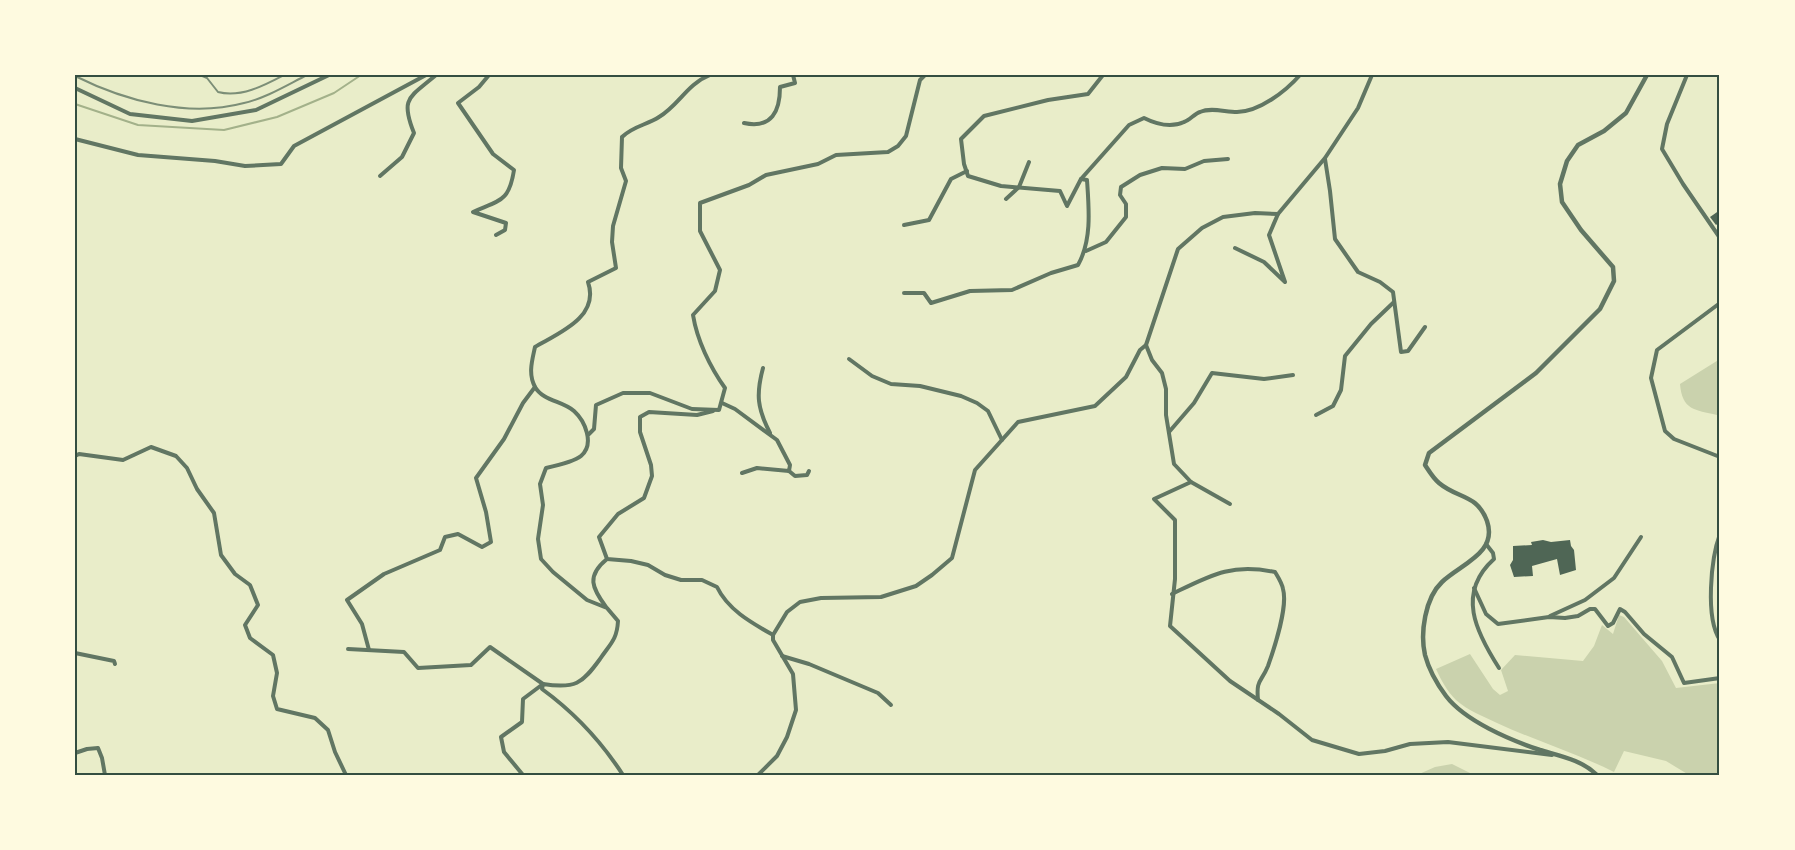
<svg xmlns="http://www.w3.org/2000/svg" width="1795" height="850" font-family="'PT Sans Narrow',sans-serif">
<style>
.green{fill:#cad2ad}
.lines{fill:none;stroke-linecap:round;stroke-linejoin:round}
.stream{stroke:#a3b18a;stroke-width:2}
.building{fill:#4f6655}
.minor{stroke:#617663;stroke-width:4}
.tertiary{stroke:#617663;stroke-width:4.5}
.rail{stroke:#7c8e77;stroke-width:2}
.neatline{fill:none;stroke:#344e41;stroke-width:2}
</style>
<rect width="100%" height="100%" fill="#e9edc9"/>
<!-- green -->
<g class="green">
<path d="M1720 359V401L1717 415C1695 410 1682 410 1680 384Z"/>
<path d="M1619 615 1624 617 1662 661 1676 688 1720 683V775H1689L1666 761 1624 751 1614 772C1576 753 1536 741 1497 723 1483 716 1468 711 1456 700 1447 691 1441 680 1436 669L1470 654 1493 689 1500 695 1508 691 1501 670 1515 655 1583 661 1594 646 1602 625 1613 634Z"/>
<polygon points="1452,764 1474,775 1417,775 1435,767"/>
</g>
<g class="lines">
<!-- stream -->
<polyline class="stream" points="75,104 138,125 224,130 277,117 334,93 361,75"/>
</g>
<!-- building -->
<g class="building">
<polygon points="1720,210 1720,222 1716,225 1710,217"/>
<polygon points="1543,540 1551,542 1570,540 1571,546 1574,550 1576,570 1560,575 1557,559 1532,566 1533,576 1514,577 1510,565 1513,560 1513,546 1532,545 1531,542"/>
</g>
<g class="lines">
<!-- minor -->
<g class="minor">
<path d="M489 75 479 87 458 103 493 154 514 170C509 202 500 200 473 212L506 223 505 230 496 235"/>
<polyline points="1687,75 1667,124 1662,149 1683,184 1720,238"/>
<polyline points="75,88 130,114 192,121 256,110 329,75"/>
<path d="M744 123C772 129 780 111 780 87L795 83 793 75"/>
<polyline points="75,139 138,155 215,161 245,166 281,164 294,146 426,75"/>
<polyline points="1325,159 1330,191 1335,239 1358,272 1380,282 1393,292 1401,352 1408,351 1425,327"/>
<path d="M380 176 402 157 414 133C400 98 409 98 436 75"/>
<path d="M1081 179 1129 125 1144 118C1156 124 1171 128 1184 122 1190 120 1194 114 1200 112 1211 107 1225 112 1237 112 1259 112 1286 91 1300 75"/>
<polyline points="1006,199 1019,187 1029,162"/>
<polyline points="904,225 929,220 951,179 967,171"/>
<polyline points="1235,248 1264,262 1285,282 1269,235 1278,214"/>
<polyline points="1086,251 1106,242 1126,217 1126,204 1120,195 1121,187 1140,175 1162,168 1185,169 1204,161 1228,159"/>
<path d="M904 293H924L931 303 970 291 1012 290 1051 273 1078 265C1092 240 1089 209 1087 180L1081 179 1067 206 1060 191 1001 186 968 176 964 164 961 139 984 116 1048 100 1088 94 1103 75"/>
<polyline points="1720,303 1657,350 1651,378 1665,431 1674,439 1720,457"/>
<polyline points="1146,345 1152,360 1162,373 1166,389 1166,415 1174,464 1191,482 1154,499 1175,520 1175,579 1170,626 1230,681 1279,714 1312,740 1359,754 1385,751 1410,744 1448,742 1552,755"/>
<polyline points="849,359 872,376 891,384 920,386 961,396 977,403 988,411 1002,440"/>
<path d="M763 368C756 394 757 408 770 433"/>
<polyline points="722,403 735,409 777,440 790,465 789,471 757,468 742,473"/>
<path d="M713 411 697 415 649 412 640 417V432L651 465 652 476 644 498 618 514 599 537 607 559 631 561 648 565 665 575 681 580H702L717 587C728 610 752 623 773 635"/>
<polyline points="1316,415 1333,406 1341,390 1345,356 1371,324 1394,302"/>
<polyline points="1169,432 1194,403 1212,373 1264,379 1293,375"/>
<path d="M589 434 594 429 596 405 623 393H650L692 409 719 410 725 388C710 367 697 340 693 315L715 291 720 270 700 231V203L749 185 766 175 818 164 836 155 888 152 898 146 906 136 920 80 925 75"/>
<polyline points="75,456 79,454 123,460 151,447 176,456 187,468 197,489 214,513 221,555 235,574 250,585 258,605 245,625 250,638 273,655 277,673 273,696 277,709 315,718 328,730 335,752 346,775"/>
<polyline points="789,471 795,476 807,475 809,471"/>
<polyline points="1191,482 1230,504"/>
<path d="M1720 534C1711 558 1705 618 1720 640"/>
<path d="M1486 544 1493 553 1494 559C1456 593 1476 632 1499 668"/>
<polyline points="1474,588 1486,614 1498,624 1549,617 1565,618 1578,616 1590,609 1595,609 1608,626 1613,623 1620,609 1625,612 1644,634 1672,657 1684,683 1720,678"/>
<path d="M1172 594C1211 575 1231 563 1275 572 1278 577 1282 583 1283 589 1288 606 1274 649 1268 666 1261 683 1256 679 1258 700"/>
<path d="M606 607C592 588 586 576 607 559"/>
<polyline points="1550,616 1585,600 1614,578 1641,537"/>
<polyline points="348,649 404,652 418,668 471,665 490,647 543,684 523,699 522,722 501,737 504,752 523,775"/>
<polyline points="369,650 362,624 347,600 384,574 440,550 445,537 458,534 482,547 491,542 486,512 476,478 504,439 523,403 535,387"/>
<polyline points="75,653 114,661 115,664"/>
<polyline points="782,656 809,664 878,693 891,705"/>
<polyline points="75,753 87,749 98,748 102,758 105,775"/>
<path d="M623 775C601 741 575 713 542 689L543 684C575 689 582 684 600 659 610 644 617 640 618 621L607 608 587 600 553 572 541 559 538 539 543 505 540 484 546 468C555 466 575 461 581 456 595 444 585 421 574 411 563 401 543 401 535 387 528 374 532 361 535 347 559 333 600 317 588 282L616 268 612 242 613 226 626 181 621 168 622 137C633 126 647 125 659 117 679 105 687 84 710 75"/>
<polyline points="758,775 777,756 787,737 796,710 793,674 773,640 773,635 787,612 800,602 821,598 881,597 916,586 932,575 952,558 975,470 1018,422 1095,406 1126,377 1140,350 1146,345 1178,249 1202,228 1223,217 1255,213 1278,214 1325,158 1358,108 1372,75"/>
</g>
<!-- tertiary -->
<path class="tertiary" d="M1597 775C1582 760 1560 756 1540 750 1510 740 1465 721 1446 696 1437 684 1429 670 1425 655 1420 633 1425 598 1442 582 1461 564 1498 553 1487 521 1477 494 1458 499 1439 483 1433 478 1429 471 1425 465L1429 453 1536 373 1600 309 1614 281 1613 267 1581 230 1562 202 1560 184 1567 161 1578 145 1604 131 1626 113 1647 75"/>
<!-- rail -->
<g class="rail">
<path d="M200 75 207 78 218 92C241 98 265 85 284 75"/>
<path d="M75 76C125 101 188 118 244 103 266 98 287 85 307 75"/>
</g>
</g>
<!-- border -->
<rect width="1795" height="850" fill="none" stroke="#fefae0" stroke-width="153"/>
<rect x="76" y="76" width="1642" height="698" class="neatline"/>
</svg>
